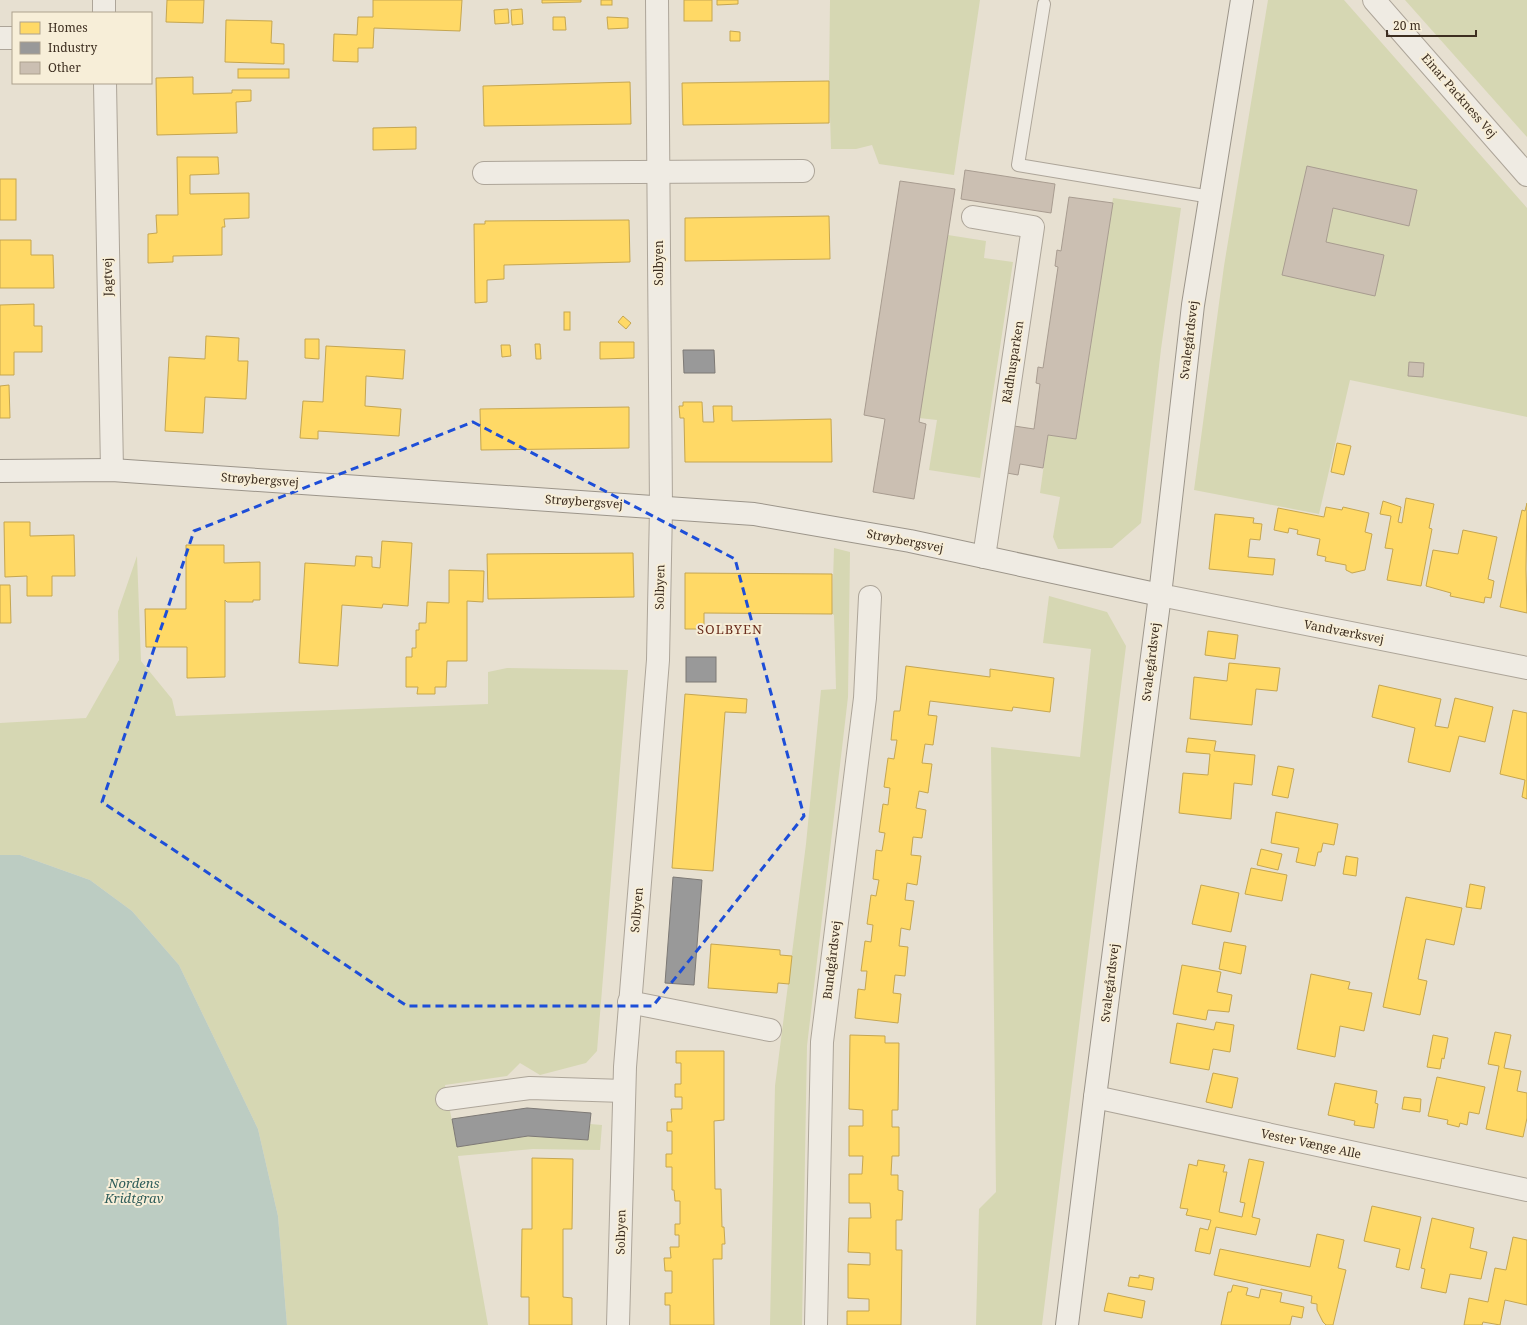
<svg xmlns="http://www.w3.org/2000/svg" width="1527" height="1325" font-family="'Noto Serif',serif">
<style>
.green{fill:#d6d7b3}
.water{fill:#bcccc2}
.homes{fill:#ffd966;stroke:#c5a651}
.industry{fill:#999;stroke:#7d7975}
.building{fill:#cbbfb2;stroke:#a89c90}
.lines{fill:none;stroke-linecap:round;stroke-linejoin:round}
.lane-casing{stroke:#ada599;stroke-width:14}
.street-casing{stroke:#ada599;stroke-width:24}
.secondary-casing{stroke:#9c958a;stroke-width:24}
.lane{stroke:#efebe3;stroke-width:12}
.street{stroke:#efebe3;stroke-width:22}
.secondary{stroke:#efebe3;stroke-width:22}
.marked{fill:none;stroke:#1d4ed8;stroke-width:3;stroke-dasharray:8 5;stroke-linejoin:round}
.labels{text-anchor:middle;stroke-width:4;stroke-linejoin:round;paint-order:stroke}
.street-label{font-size:12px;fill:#3d2e20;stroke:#f7eed8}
.neighbourhood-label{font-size:13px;letter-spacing:1px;fill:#6b2e1e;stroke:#f7eed8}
.water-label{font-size:13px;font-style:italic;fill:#2f5d5a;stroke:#f7eed8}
</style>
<rect width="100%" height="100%" fill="#e7e0d1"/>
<!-- green -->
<g class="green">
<polygon points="830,0 980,0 954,175 879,164 872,145 856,149 831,149 829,81"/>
<polygon points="1268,0 1344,0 1527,208 1527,417 1350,380 1319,514 1194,490 1224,266"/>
<polygon points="1405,0 1527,0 1527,137"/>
<polygon points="1113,198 1181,208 1161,349 1141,523 1112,548 1058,549 1053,537 1060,497 1040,493 1048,435 1076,439"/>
<polygon points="948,235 986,241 984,258 1013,262 980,478 929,470 937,420 919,418"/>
<polygon points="834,548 850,552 848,697 807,1046 802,1325 770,1325 775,1086 806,844 821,690 836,689 834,615 832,614"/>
<polygon points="137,556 141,661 172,699 176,716 488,704 488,672 507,668 628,670 597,1051 586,1063 540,1075 520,1063 507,1076 445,1085 457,1147 528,1136 588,1140 590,1124 602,1125 600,1150 533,1149 458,1156 488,1325 287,1325 278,1216 258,1129 179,965 132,911 90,880 20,855 0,855 0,723 86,718 119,660 118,611"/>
<polygon points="1049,596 1107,612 1126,646 1042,1325 976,1325 979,1209 996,1192 991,747 1080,757 1091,649 1043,643"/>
</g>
<!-- water -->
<polygon class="water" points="0,855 20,855 90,880 132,911 179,965 258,1129 278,1216 287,1325 0,1325"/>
<!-- homes -->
<g class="homes">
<polygon points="167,0 204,0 203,23 166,22"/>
<polygon points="373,0 462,0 460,31 374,28 373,48 358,48 358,62 333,61 334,34 357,35 358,17 373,17"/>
<polygon points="542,0 581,0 581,2 542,3"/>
<rect x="601" y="0" width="11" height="5"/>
<rect x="684" y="0" width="28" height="21"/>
<polygon points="717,0 738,0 738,4 717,5"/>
<polygon points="508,9 509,23 495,24 494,10"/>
<polygon points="522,9 523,24 512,25 511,10"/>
<polygon points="553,17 565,17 566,30 553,30"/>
<polygon points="607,17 628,18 628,28 608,29"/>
<polygon points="226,20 272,21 271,43 284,44 284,64 225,62"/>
<polygon points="730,31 740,32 740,41 730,41"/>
<rect x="238" y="69" width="51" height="9"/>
<polygon points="193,77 193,94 232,93 232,90 251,90 251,101 236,102 237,133 157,135 156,78"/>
<polygon points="829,81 829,123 683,125 682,83"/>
<polygon points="630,82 631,124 484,126 483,86"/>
<polygon points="416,127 416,149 373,150 373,128"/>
<polygon points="177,157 218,157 219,174 190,175 190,194 249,193 249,218 224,219 225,227 222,227 222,255 173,256 173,262 148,263 148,234 157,233 156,215 178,215"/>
<rect x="0" y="179" width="16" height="41"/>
<polygon points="829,216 830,259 685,261 685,218"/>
<polygon points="629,220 630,262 504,265 504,279 487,280 487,302 475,303 474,224 485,224 485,221"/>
<polygon points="0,240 31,240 31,255 53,255 54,288 0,288"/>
<polygon points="34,304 34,326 42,326 42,352 14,352 14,375 0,375 0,305"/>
<rect x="564" y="312" width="6" height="18"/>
<polygon points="623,316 631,323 626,329 618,322"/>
<polygon points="206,336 239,338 238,361 248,361 246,399 205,397 203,433 165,431 169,357 205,359"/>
<polygon points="305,339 319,339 319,359 305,358"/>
<polygon points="600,342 634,342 634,358 600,359"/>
<polygon points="535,344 540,344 541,359 536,359"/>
<polygon points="501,345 510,345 511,356 502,357"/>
<polygon points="326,346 405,350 403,379 366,376 365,406 401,409 399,436 318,431 318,439 300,438 303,401 323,402"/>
<polygon points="9,385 10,418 0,418 0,386"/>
<polygon points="683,402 702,402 703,422 714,422 713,406 732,406 732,421 831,419 832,462 685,462 684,418 680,418 679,406 683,406"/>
<polygon points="629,407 629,448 481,450 480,409"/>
<polygon points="1337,443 1351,446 1344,475 1331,472"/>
<polygon points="1406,498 1434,504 1429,528 1432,529 1421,586 1387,580 1393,549 1385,548 1391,516 1380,514 1383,501 1401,507 1398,522 1402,523"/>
<polygon points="1527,503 1526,569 1527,613 1500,607 1522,510 1525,511"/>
<polygon points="1326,507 1342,510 1343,507 1369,513 1365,532 1372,534 1365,570 1352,573 1346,570 1346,565 1325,561 1326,557 1317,555 1320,539 1297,534 1298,530 1289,528 1288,533 1274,530 1278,508 1324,517"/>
<polygon points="1215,514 1254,518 1253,523 1262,524 1260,540 1250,539 1248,557 1275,559 1273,575 1209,569"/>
<polygon points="4,522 30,522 30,536 74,535 75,576 52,576 52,596 27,596 27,576 5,577"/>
<polygon points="1463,530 1497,537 1488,579 1494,581 1491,598 1485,597 1484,603 1450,596 1451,593 1426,586 1433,550 1458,554"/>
<polygon points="382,541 412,543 408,606 383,604 382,608 342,605 338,666 299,663 305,563 355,566 356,556 372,557 372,567 380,568"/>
<polygon points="186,545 224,545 224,563 260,562 260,600 253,600 253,602 227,602 225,600 225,677 187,678 187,647 146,647 145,609 186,609"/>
<polygon points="633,553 634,597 488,599 487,554"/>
<polygon points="449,570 484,571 483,602 467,601 467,661 447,661 446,687 435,687 435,694 417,694 418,687 406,687 406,657 412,657 412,648 416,648 416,630 419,630 419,623 426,623 427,602 449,603"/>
<polygon points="685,573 832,574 832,614 704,613 704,629 685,629"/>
<polygon points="0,585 10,585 11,623 0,623"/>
<polygon points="1208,631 1238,635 1235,659 1205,655"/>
<polygon points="1229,663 1280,668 1277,691 1256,689 1252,725 1190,719 1194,677 1227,681"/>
<polygon points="906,666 990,677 990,669 1054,678 1050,712 1013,707 1012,711 930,701 928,715 937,716 933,745 925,744 922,763 932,764 928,793 919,791 916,808 926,810 922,838 913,837 911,855 921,856 917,885 907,883 905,900 914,901 910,930 901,928 899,946 908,947 905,976 895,975 893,993 901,994 898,1023 855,1018 858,989 865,990 867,971 861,971 865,941 871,942 873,925 867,924 871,895 876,896 879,880 873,879 876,850 882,851 885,833 879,832 883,804 888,805 890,788 884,787 888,758 894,759 897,740 891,740 894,711 900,711"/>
<polygon points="1379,685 1441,699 1435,726 1448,728 1455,698 1493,707 1485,742 1459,736 1450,772 1408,762 1415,728 1372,717"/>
<polygon points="685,694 747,699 746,713 725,712 713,871 672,868"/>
<polygon points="1513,710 1527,713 1527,799 1522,797 1525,780 1500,774"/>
<polygon points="1188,738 1216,741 1214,751 1255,755 1252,785 1234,783 1231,819 1179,813 1183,773 1208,775 1210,754 1186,752"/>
<polygon points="1278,766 1294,769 1288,798 1272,795"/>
<polygon points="1276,812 1338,824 1334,845 1323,843 1321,852 1318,852 1315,866 1296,862 1299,848 1271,843"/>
<polygon points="1261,849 1282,854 1278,870 1257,865"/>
<polygon points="1346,856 1358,858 1356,876 1343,874"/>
<polygon points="1251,868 1287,875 1282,901 1245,894"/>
<polygon points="1470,884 1485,887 1481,909 1466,907"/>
<polygon points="1201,885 1239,893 1231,932 1192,924"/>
<polygon points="1406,897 1462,908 1454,945 1426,939 1418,979 1427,981 1420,1015 1383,1007"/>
<polygon points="1224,942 1246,946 1241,974 1219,969"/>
<polygon points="711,944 780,950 780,955 792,956 789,984 778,983 777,993 708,988"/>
<polygon points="1182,965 1221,972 1217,992 1232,995 1229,1012 1208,1010 1206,1020 1173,1014"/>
<polygon points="1311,974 1350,982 1348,989 1372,993 1364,1031 1340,1026 1335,1057 1297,1049"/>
<polygon points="1216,1022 1234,1025 1230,1052 1213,1049 1209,1070 1170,1063 1177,1023 1214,1030"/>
<polygon points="1495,1032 1511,1035 1504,1068 1521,1071 1517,1091 1527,1093 1527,1118 1523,1137 1486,1129 1499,1066 1488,1064"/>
<polygon points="850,1035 885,1036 885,1043 899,1043 898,1110 892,1110 892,1127 899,1127 899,1156 892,1156 891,1175 898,1175 898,1190 903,1191 902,1220 896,1220 896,1250 902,1250 901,1325 847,1325 847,1311 869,1311 869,1299 848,1298 848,1264 870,1265 870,1253 848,1252 849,1218 871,1218 870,1203 849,1203 849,1174 862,1174 863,1156 849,1156 849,1126 863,1126 863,1110 849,1109"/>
<polygon points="1433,1035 1448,1038 1444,1059 1442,1058 1440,1069 1427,1067"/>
<polygon points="676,1051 724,1051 724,1120 714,1121 715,1189 721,1189 722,1227 724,1227 725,1244 722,1244 722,1259 713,1259 714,1325 670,1325 670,1305 665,1305 665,1293 672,1293 672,1271 665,1271 664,1258 671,1258 670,1247 679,1247 679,1235 675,1235 675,1224 680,1224 680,1201 675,1201 674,1190 672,1190 672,1167 666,1167 666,1154 672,1154 672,1131 667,1131 667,1122 672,1122 671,1109 682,1109 682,1097 675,1097 675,1084 681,1084 681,1063 676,1063"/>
<polygon points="1213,1073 1238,1078 1232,1108 1206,1102"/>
<polygon points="1437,1077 1485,1087 1479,1114 1469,1112 1467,1125 1460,1123 1459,1127 1447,1124 1448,1120 1428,1116"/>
<polygon points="1335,1083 1377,1091 1375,1103 1378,1104 1374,1128 1354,1125 1355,1121 1328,1115"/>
<polygon points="1404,1097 1421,1099 1420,1112 1402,1109"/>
<polygon points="532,1158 573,1159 572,1229 563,1229 563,1297 572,1298 572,1325 529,1325 529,1297 521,1297 522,1229 532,1229"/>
<polygon points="1249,1159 1264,1162 1252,1217 1260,1219 1256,1235 1216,1227 1210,1254 1195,1251 1200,1228 1208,1230 1211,1220 1186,1215 1188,1209 1180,1208 1189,1164 1197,1166 1198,1160 1225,1165 1223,1172 1227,1172 1219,1212 1242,1217 1245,1203 1240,1202"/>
<polygon points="1372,1206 1421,1217 1409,1270 1396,1267 1400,1249 1364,1241"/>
<polygon points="1432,1218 1474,1228 1470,1248 1487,1252 1481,1279 1450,1274 1446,1293 1421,1288 1425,1269 1421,1268"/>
<polygon points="1317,1234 1344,1240 1338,1268 1346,1270 1333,1325 1326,1325 1323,1322 1317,1310 1317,1304 1311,1303 1312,1296 1214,1275 1220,1249 1310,1267"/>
<polygon points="1513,1237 1527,1240 1527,1305 1505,1300 1500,1325 1483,1322 1482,1325 1464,1325 1469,1298 1488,1302 1495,1268 1506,1270"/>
<polygon points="1139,1275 1154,1278 1152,1290 1128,1286 1130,1277 1139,1278"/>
<polygon points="1233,1285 1248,1288 1246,1295 1259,1298 1261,1289 1282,1293 1280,1302 1304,1307 1302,1318 1292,1316 1290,1325 1221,1325 1228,1292 1231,1292"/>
<polygon points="1108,1293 1145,1301 1142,1318 1104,1311"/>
</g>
<!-- industry -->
<g class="industry">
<polygon points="683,350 714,350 715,373 684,373"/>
<rect x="686" y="657" width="30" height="25"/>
<polygon points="673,877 702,880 694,985 665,983"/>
<polygon points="527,1108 591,1113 588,1140 528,1136 457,1147 452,1119"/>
</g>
<!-- building -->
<g class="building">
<polygon points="1307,166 1417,190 1409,226 1333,208 1326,242 1384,255 1375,296 1282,275"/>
<polygon points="965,170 1055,184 1051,213 961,199"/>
<polygon points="900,181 955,189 919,422 926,424 914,499 873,492 885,419 864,415"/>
<polygon points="1069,197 1113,203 1076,439 1048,435 1043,468 1020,464 1018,475 1007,473 1014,426 1034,429 1040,384 1036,383 1038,367 1043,368 1058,267 1055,266 1057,250 1061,251"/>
<polygon points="1409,362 1424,363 1423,377 1408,376"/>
</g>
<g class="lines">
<defs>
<polyline id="lane" points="1044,4 1018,165 1211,197"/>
<g id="street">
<polyline points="104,0 104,13"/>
<polyline points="1374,0 1527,175"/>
<polyline points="0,38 13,38"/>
<polyline points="105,83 112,470"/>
<polyline points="484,173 803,171"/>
<polyline points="973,217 1033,227 984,557"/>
<polyline points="1160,595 1527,668"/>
<polyline points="629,1002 770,1030"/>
<polyline points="1095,1097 1527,1190"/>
<polyline points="447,1099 530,1088 624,1091"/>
<polyline points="618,1325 625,1067 658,660 661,508 657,0"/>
<polyline points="816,1325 822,1042 865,698 870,597"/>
</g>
<g id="secondary">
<polyline points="0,471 112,470 754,514 910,541 1160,595"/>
<polyline points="1067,1325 1095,1097 1160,595 1193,305 1242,0"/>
</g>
</defs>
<!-- lane casing -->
<use href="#lane" class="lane-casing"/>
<!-- street casing -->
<use href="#street" class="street-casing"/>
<!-- secondary casing -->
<use href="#secondary" class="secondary-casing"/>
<!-- lane -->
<use href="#lane" class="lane"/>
<!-- street -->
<use href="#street" class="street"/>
<!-- secondary -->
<use href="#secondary" class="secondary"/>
</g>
<!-- marked area -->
<path class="marked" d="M473 422 735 559 804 816 653 1006H407L102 802 194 531Z"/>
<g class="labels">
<!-- street labels -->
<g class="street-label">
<text transform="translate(1459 96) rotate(49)" y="4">Einar Packness Vej</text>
<text transform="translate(659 263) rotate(-90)" y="4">Solbyen</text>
<text transform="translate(108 277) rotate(-91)" y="4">Jagtvej</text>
<text transform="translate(1189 340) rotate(-83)" y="4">Svalegårdsvej</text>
<text transform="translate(1013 362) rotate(-81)" y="4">Rådhusparken</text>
<text transform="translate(260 480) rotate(4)" y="4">Strøybergsvej</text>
<text transform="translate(584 502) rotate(4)" y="4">Strøybergsvej</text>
<text transform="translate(905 541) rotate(11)" y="4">Strøybergsvej</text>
<text transform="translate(660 587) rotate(-89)" y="4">Solbyen</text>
<text transform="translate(1344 632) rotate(11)" y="4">Vandværksvej</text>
<text transform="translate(1151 662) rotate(-83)" y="4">Svalegårdsvej</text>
<text transform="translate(637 910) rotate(-85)" y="4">Solbyen</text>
<text transform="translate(832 960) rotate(-83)" y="4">Bundgårdsvej</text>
<text transform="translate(1110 983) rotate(-83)" y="4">Svalegårdsvej</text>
<text transform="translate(1311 1144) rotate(12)" y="4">Vester Vænge Alle</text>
<text transform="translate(621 1232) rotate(-89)" y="4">Solbyen</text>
</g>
<!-- neighbourhood labels -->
<g class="neighbourhood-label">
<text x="730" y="634">SOLBYEN</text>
</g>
<!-- water labels -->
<g class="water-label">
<text x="134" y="1188">Nordens<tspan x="134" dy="15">Kridtgrav</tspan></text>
</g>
</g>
<!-- legend -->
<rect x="12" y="12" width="140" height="72" fill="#f7eed8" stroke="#ada18e"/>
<rect x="20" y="22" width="20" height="12" fill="#ffd966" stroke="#ada18e"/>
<text x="48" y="32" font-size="12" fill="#3d2e20">Homes</text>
<rect x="20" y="42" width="20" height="12" fill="#999999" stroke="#ada18e"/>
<text x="48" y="52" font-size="12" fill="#3d2e20">Industry</text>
<rect x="20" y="62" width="20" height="12" fill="#cbbfb2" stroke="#ada18e"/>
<text x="48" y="72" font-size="12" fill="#3d2e20">Other</text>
<!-- scale -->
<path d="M1387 30v6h89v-6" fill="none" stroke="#3d2e20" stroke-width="2"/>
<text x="1393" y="30" font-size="12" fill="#3d2e20" stroke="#f7eed8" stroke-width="3" paint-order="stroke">20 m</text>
</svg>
